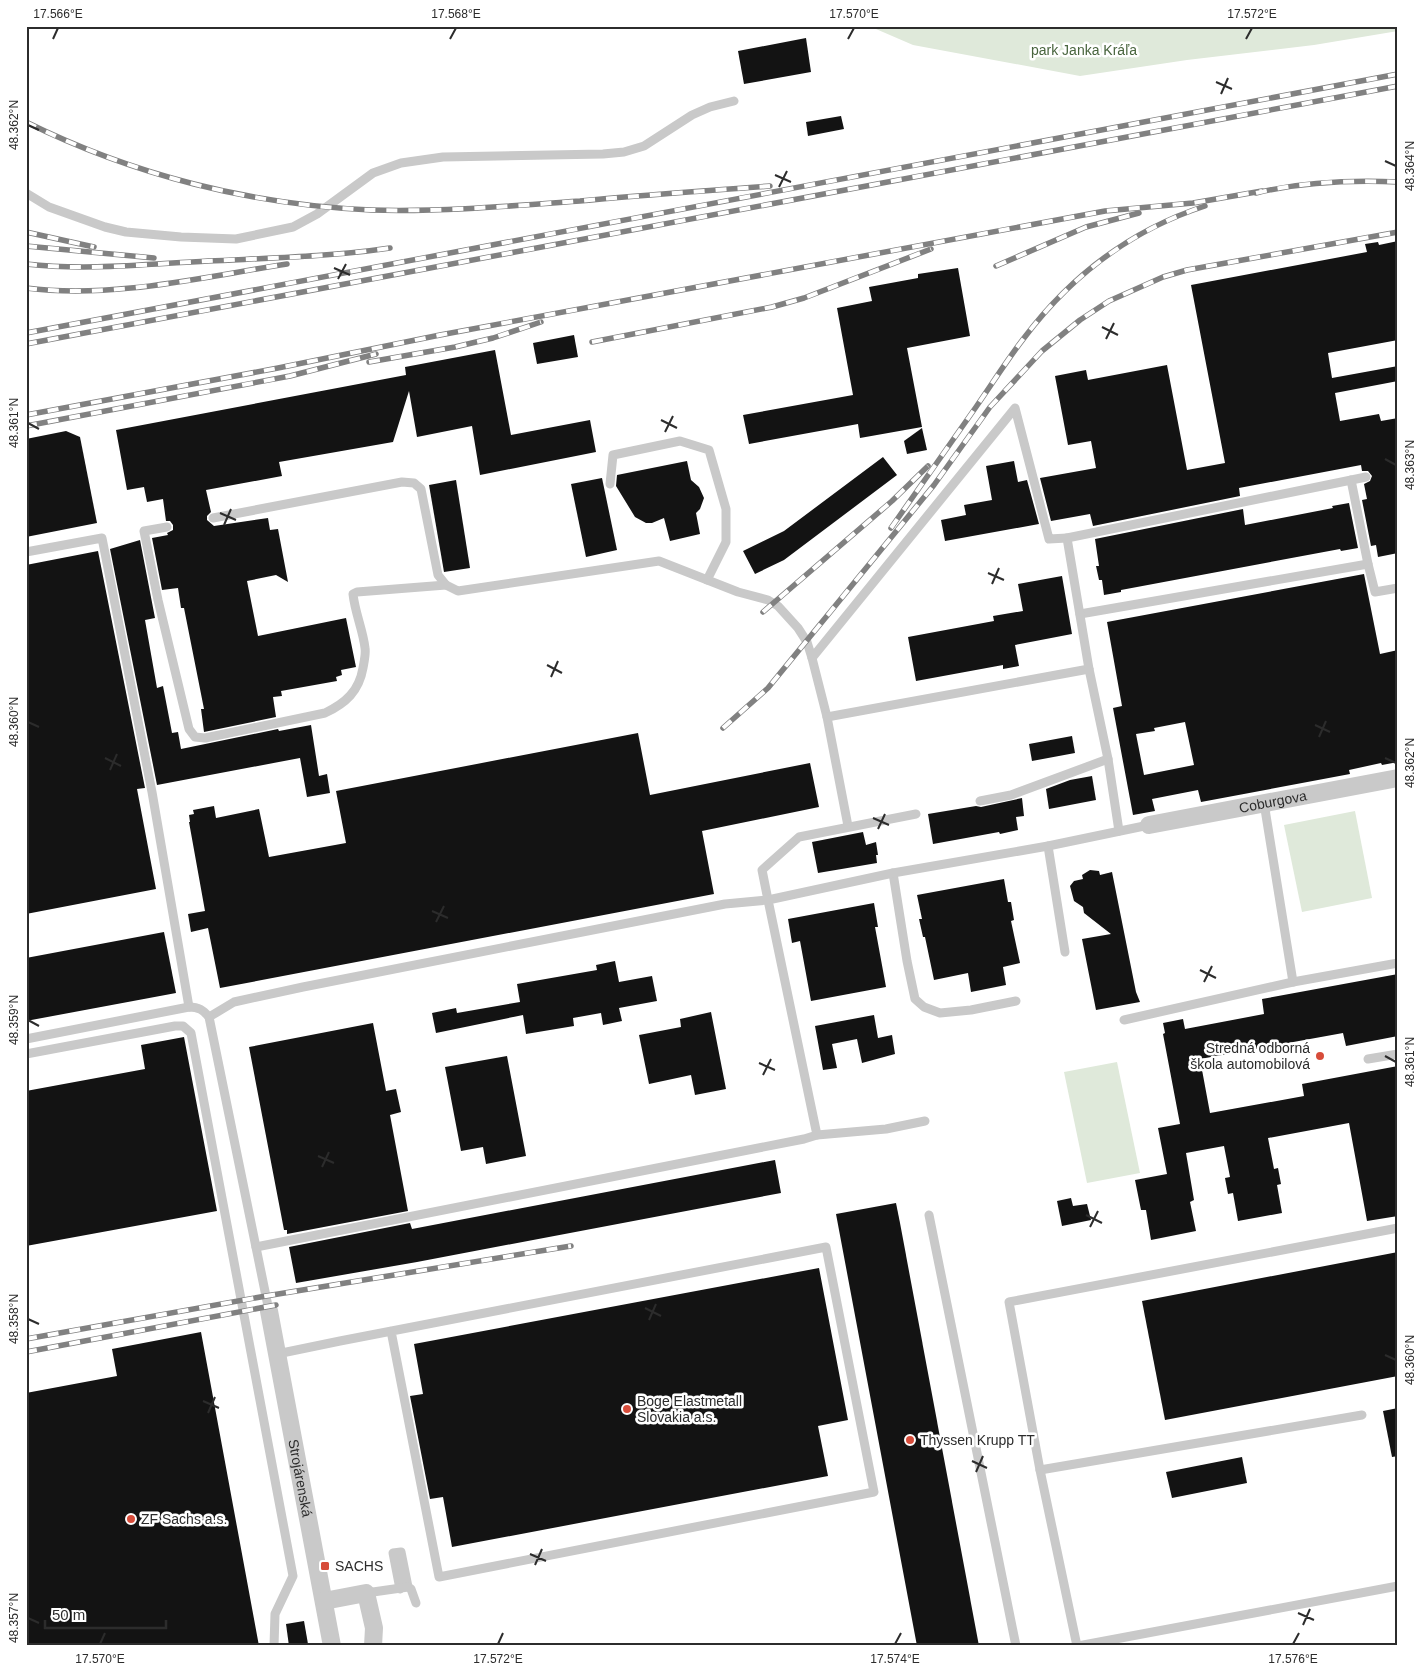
<svg xmlns="http://www.w3.org/2000/svg" width="1424" height="1672" font-family="Arial,sans-serif">
<style>
.green{fill:#dfe9da}
.building{fill:#131313;fill-rule:evenodd}
.lines{fill:none;stroke-linecap:round;stroke-linejoin:round}
.lane{stroke:#c9c9c9;stroke-width:9}
.street{stroke:#c9c9c9;stroke-width:18}
.rail-casing{stroke:#818181;stroke-width:5.5}
.rail{stroke:#fff;stroke-width:4;stroke-dasharray:11;stroke-linecap:butt}
.ticks{fill:none;stroke:#2c2c2c;stroke-width:2}
.poi-dot{fill:#d74c3a;stroke:#fff;stroke-width:2}
.labels{text-anchor:middle;stroke-width:5;stroke-linejoin:round;paint-order:stroke}
.park-label{font-size:14px;fill:#48643d;stroke:#fff}
.street-label{font-size:14px;fill:#2c2c2c;stroke:#fff}
.poi-label{font-size:14px;fill:#2c2c2c;stroke:#fff;text-anchor:start}
.neatline{fill:none;stroke:#2c2c2c;stroke-width:2}
.ticks-label{font-size:12px;text-anchor:middle;fill:#2c2c2c}
</style>
<rect width="100%" height="100%" fill="#fff"/>
<!-- green -->
<g class="green">
<polygon points="869,26 1398,26 1398,31 1314,45 1187,60 1080,76 913,45"/>
<polygon points="1355,811 1372,898 1302,912 1284,825"/>
<polygon points="1117,1062 1140,1173 1087,1183 1064,1072"/>
</g>
<!-- building -->
<g class="building">
<polygon points="806,38 811,72 744,84 738,51"/>
<polygon points="841,116 844,129 808,136 806,122"/>
<polygon points="1398,241 1398,340 1328,353 1332,378 1398,366 1398,381 1335,393 1340,421 1379,414 1381,421 1398,418 1398,553 1378,557 1376,545 1371,546 1362,500 1367,499 1364,484 1370,481 1372,476 1368,471 1362,471 1361,465 1239,488 1240,496 1093,526 1090,514 1051,521 1040,478 1096,468 1091,441 1068,445 1055,376 1086,370 1088,380 1167,365 1187,470 1225,463 1191,285 1367,252 1365,244 1378,242 1379,245"/>
<polygon points="958,268 970,336 907,348 922,427 860,438 858,424 749,444 743,415 853,395 837,308 872,301 869,287 918,278 918,274"/>
<polygon points="574,335 578,357 537,364 533,343"/>
<polygon points="495,350 511,435 590,420 596,452 480,475 472,426 417,437 409,391 393,442 279,462 282,476 206,490 211,512 207,516 207,520 214,526 268,518 270,530 278,529 288,582 276,575 247,581 258,636 346,618 356,667 341,670 342,675 336,677 337,681 281,691 282,696 273,697 276,717 204,732 201,709 204,709 184,608 181,608 178,588 162,590 152,538 168,535 167,533 173,530 173,525 170,521 166,521 163,499 147,502 144,487 127,490 116,430 406,375 405,367"/>
<polygon points="922,428 927,450 907,454 904,441"/>
<polygon points="66,431 80,437 97,523 26,537 26,439"/>
<polygon points="883,457 897,475 784,560 755,574 743,551 784,531"/>
<polygon points="687,461 691,480 699,487 704,498 700,509 696,513 700,534 670,541 664,518 652,523 646,523 635,517 616,486 617,475"/>
<polygon points="1014,461 1018,482 1027,480 1039,524 945,541 941,520 966,515 964,505 992,500 986,466"/>
<polygon points="602,478 617,550 586,557 571,484"/>
<polygon points="456,480 470,568 444,572 429,485"/>
<polygon points="1349,503 1358,548 1341,551 1340,549 1121,590 1121,592 1104,595 1102,580 1099,580 1096,566 1099,566 1095,539 1243,509 1245,525 1333,508 1332,506"/>
<polygon points="140,540 155,618 145,620 157,688 163,686 172,733 178,732 181,749 278,729 279,731 311,725 319,776 327,774 330,793 307,797 300,758 157,785 110,549"/>
<polygon points="98,551 145,788 137,789 156,889 26,914 26,565"/>
<path d="M1364 574 1380 654 1398 650V762L1382 765 1381 763 1349 770 1350 774 1201 802 1198 790 1152 799 1155 811 1133 815 1113 708 1122 706 1107 622ZM1185 722 1194 765 1144 775 1136 734 1155 731 1154 728Z"/>
<polygon points="1062,576 1072,634 1015,645 1019,666 1003,669 1003,665 916,681 908,637 994,621 993,616 1023,611 1018,584"/>
<polygon points="638,733 650,795 810,763 819,807 702,831 714,894 220,988 208,928 191,932 188,914 205,911 189,822 190,822 189,815 194,814 193,810 214,806 216,818 259,809 269,857 346,843 336,791"/>
<polygon points="1072,736 1075,753 1032,761 1029,744"/>
<polygon points="1092,776 1096,800 1049,809 1046,789 1070,780"/>
<polygon points="1022,798 1024,816 1016,817 1018,830 1000,834 999,832 933,844 928,814 976,806 981,807"/>
<polygon points="863,832 866,845 876,842 878,855 876,855 877,863 818,873 812,842"/>
<polygon points="1090,870 1099,871 1100,875 1112,872 1136,992 1140,1002 1096,1010 1082,939 1111,934 1084,913 1083,907 1074,901 1070,886 1074,881 1083,879 1082,875"/>
<polygon points="1004,879 1008,902 1011,902 1014,920 1011,921 1020,963 1003,967 1006,985 971,992 968,973 934,980 925,937 923,937 919,919 922,919 917,895"/>
<polygon points="874,903 878,927 875,927 886,987 811,1001 800,941 792,943 788,919"/>
<polygon points="164,932 176,993 26,1021 26,958"/>
<polygon points="615,961 619,982 652,976 657,1001 619,1008 622,1021 603,1025 601,1013 573,1018 574,1026 526,1034 523,1015 436,1033 432,1013 456,1008 457,1013 520,1002 517,984 597,970 596,965"/>
<polygon points="1398,974 1398,1036 1346,1046 1343,1033 1200,1059 1210,1113 1304,1096 1302,1084 1398,1066 1398,1216 1367,1221 1349,1123 1268,1138 1274,1169 1278,1168 1281,1184 1277,1185 1282,1213 1238,1221 1233,1193 1228,1194 1225,1178 1230,1177 1224,1146 1186,1153 1194,1200 1190,1202 1196,1231 1151,1240 1146,1210 1141,1210 1135,1180 1167,1174 1158,1128 1180,1124 1163,1034 1165,1033 1163,1023 1183,1019 1185,1029 1264,1014 1262,999"/>
<polygon points="711,1012 726,1089 695,1095 691,1075 649,1084 639,1035 681,1027 680,1019"/>
<polygon points="874,1015 878,1038 892,1035 895,1054 862,1063 857,1039 832,1044 837,1068 823,1070 815,1026"/>
<polygon points="373,1023 386,1091 396,1089 401,1112 390,1115 408,1211 287,1234 287,1230 284,1230 249,1047"/>
<polygon points="184,1037 217,1211 26,1246 26,1091 145,1069 141,1045"/>
<polygon points="507,1056 526,1156 486,1164 483,1147 461,1151 445,1067"/>
<polygon points="775,1160 781,1193 417,1262 296,1283 289,1247 410,1223 412,1229"/>
<polygon points="1071,1198 1073,1206 1087,1204 1091,1220 1062,1226 1057,1201"/>
<polygon points="896,1203 900,1223 979,1646 917,1646 836,1214"/>
<polygon points="1398,1252 1398,1376 1165,1420 1142,1301"/>
<polygon points="819,1268 848,1420 818,1426 828,1476 452,1547 443,1497 430,1499 410,1396 423,1394 414,1344"/>
<polygon points="201,1332 259,1646 26,1646 26,1393 117,1376 112,1349"/>
<polygon points="1398,1408 1398,1456 1392,1457 1383,1411"/>
<polygon points="1242,1457 1247,1483 1172,1498 1166,1472"/>
<polygon points="304,1621 308,1644 289,1646 286,1624"/>
</g>
<g class="lines">
<!-- lane -->
<g class="lane">
<polyline points="26,193 49,207 105,227 126,232 181,237 236,239 293,227 317,214 373,173 401,163 443,157 603,154 624,152 644,146 692,115 710,107 734,101"/>
<polyline points="1351,480 1368,564"/>
<polyline points="610,484 613,455 680,441 709,450 726,509 726,542 707,580"/>
<polyline points="213,518 402,482 414,483 421,489 438,575 446,585 458,591 659,561 738,592 768,600 778,606 798,628 807,642 812,658 1015,408 1049,539 1067,538"/>
<path d="M167 527 144 531 158 600 189 729 195 737 205 738 325 713C346 703 359 691 363 668 364 662 366 654 365 648 363 630 355 613 353 594L357 592 446 585"/>
<polyline points="26,552 102,538 152,792 189,1007"/>
<polyline points="1080,614 1368,564 1375,592 1398,588"/>
<polyline points="812,658 827,717 848,826"/>
<polyline points="827,717 1089,669"/>
<polyline points="980,801 1011,795 1108,759"/>
<polyline points="1119,831 1108,759 1089,669 1067,538 1366,477"/>
<polyline points="1048,846 1065,952"/>
<polyline points="893,873 907,961 915,999 924,1007 940,1013 971,1010 1016,1001"/>
<polyline points="1293,982 1398,963"/>
<polyline points="209,1017 234,1002 303,987 725,904 768,900 762,870 799,837 916,814"/>
<polyline points="1124,1020 1293,982 1264,803"/>
<path d="M26 1039 189 1007C199 1007 203 1010 209 1017L269 1311"/>
<polyline points="26,1054 175,1026 183,1026 191,1033 293,1576 275,1614 274,1646"/>
<polyline points="1368,1059 1398,1054"/>
<polyline points="817,1135 886,1129 925,1121"/>
<polyline points="929,1215 1016,1646"/>
<polyline points="256,1247 804,1139 817,1135 768,900 893,873 1048,846 1149,825"/>
<polyline points="277,1354 340,1341 826,1247 874,1492 439,1577 391,1331"/>
<polyline points="1040,1470 1362,1415"/>
<polyline points="400,1589 393,1553 401,1552 408,1587"/>
<polyline points="366,1593 408,1587 411,1589 416,1603"/>
<polyline points="1077,1646 1040,1470 1009,1302 1398,1228"/>
<polyline points="1078,1646 1398,1586"/>
</g>
<!-- street -->
<g class="street">
<path id="s1" d="M1149 825 1398 778"/>
<path id="s2" d="M269 1311 332 1646"/>
<polyline points="324,1601 366,1593 374,1628 373,1646"/>
</g>
<defs>
<g id="rail">
<path d="M26 122C133 175 252 205 371 210 440 212 511 206 580 201 643 195 706 191 770 186"/>
<path d="M1256 193C1302 182 1350 180 1398 182"/>
<polyline points="26,232 94,247"/>
<polyline points="26,246 154,258"/>
<path d="M26 264C86 271 148 264 208 261 269 258 329 257 390 248"/>
<polyline points="996,266 1086,227 1139,213"/>
<path d="M26 288C113 299 202 277 287 264"/>
<polyline points="26,333 1398,74"/>
<polyline points="592,342 772,307 804,298 931,249"/>
<polyline points="26,344 1398,86"/>
<polyline points="369,362 455,347 493,338 541,322"/>
<polyline points="26,415 278,368 440,335 1105,211 1193,203 1262,191"/>
<polyline points="26,426 290,376 376,354"/>
<path d="M891 528C919 488 948 447 976 407 992 384 1007 360 1024 338 1070 277 1131 230 1205 206"/>
<polyline points="763,612 892,501 928,466"/>
<polyline points="723,728 768,688 934,485 990,407 1042,351 1080,320 1109,301 1163,277 1187,270 1398,232"/>
<polyline points="26,1339 266,1296 571,1246"/>
<polyline points="26,1352 276,1305"/>
</g>
</defs>
<!-- rail casing -->
<use href="#rail" class="rail-casing"/>
<!-- rail -->
<use href="#rail" class="rail"/>
</g>
<!-- ticks -->
<path class="ticks" d="M53 39 58 28M450 39 456 28M848 39 854 28M1246 39 1252 28M1216 82 1232 89M1221 94 1228 78M28 125 39 130M1385 161 1396 166M775 175 791 182M779 187 787 171M334 268 350 275M338 279 346 264M1102 327 1118 335M1106 339 1114 323M661 420 677 428M28 423 39 429M665 432 673 416M1385 459 1396 465M220 513 236 520M224 525 231 509M988 573 1004 580M992 584 999 568M547 665 562 673M551 677 558 661M28 722 39 727M1315 725 1330 732M1319 737 1326 721M105 758 121 766M1385 758 1396 763M110 770 117 754M873 818 889 825M878 829 885 814M432 911 448 918M436 922 444 906M1200 970 1216 978M1204 982 1212 966M28 1020 39 1026M1385 1056 1396 1062M759 1063 775 1070M763 1075 771 1059M318 1156 334 1163M322 1167 329 1152M1086 1215 1102 1223M1090 1227 1098 1211M645 1308 661 1316M28 1319 39 1324M649 1320 656 1304M1385 1355 1396 1360M203 1401 219 1408M208 1413 215 1397M972 1461 987 1468M976 1472 983 1456M530 1554 546 1561M535 1565 542 1549M1298 1613 1314 1620M28 1618 39 1623M1303 1625 1310 1609M100 1644 105 1633M498 1644 503 1633M895 1644 901 1633M1293 1644 1299 1633"/>
<!-- markers -->
<g class="poi-dot">
<circle cx="1320" cy="1056" r="5"/>
<circle cx="627" cy="1409" r="5"/>
<circle cx="910" cy="1440" r="5"/>
<circle cx="131" cy="1519" r="5"/>
<rect x="320" y="1561" width="10" height="10" rx="2.5"/>
</g>
<g class="labels">
<!-- park labels -->
<g class="park-label">
<text x="1084" y="55">park Janka Kráľa</text>
</g>
<!-- street labels -->
<g class="street-label">
<text dy="5" stroke="none"><textPath href="#s1" startOffset="126">Coburgova</textPath></text>
<text dy="5" stroke="none"><textPath href="#s2" startOffset="170">Strojárenská</textPath></text>
</g>
<!-- poi labels -->
<g class="poi-label">
<text x="1310" y="1053" text-anchor="end">Stredná odborná<tspan x="1310" dy="16">škola automobilová</tspan></text>
<text x="637" y="1406">Boge Elastmetall<tspan x="637" dy="16">Slovakia a.s.</tspan></text>
<text x="920" y="1445">Thyssen Krupp TT</text>
<text x="141" y="1524">ZF Sachs a.s.</text>
<text x="335" y="1571">SACHS</text>
</g>
</g>
<!-- border -->
<rect width="1424" height="1672" fill="none" stroke="#ffffff" stroke-width="55"/>
<!-- scale -->
<path d="M45 1620v8h121v-8" fill="none" stroke="#2c2c2c" stroke-width="2.5"/>
<text x="52" y="1620" font-size="15" fill="#2c2c2c" stroke="#ffffff" stroke-width="4" paint-order="stroke">50 m</text>
<rect x="28" y="28" width="1368" height="1616" class="neatline"/>
<g class="ticks-label">
<text x="58" y="18">17.566°E</text>
<text x="456" y="18">17.568°E</text>
<text x="854" y="18">17.570°E</text>
<text x="1252" y="18">17.572°E</text>
<text transform="translate(14 125) rotate(-90)" y="4">48.362°N</text>
<text transform="translate(1410 166) rotate(-90)" y="4">48.364°N</text>
<text transform="translate(14 423) rotate(-90)" y="4">48.361°N</text>
<text transform="translate(1410 465) rotate(-90)" y="4">48.363°N</text>
<text transform="translate(14 722) rotate(-90)" y="4">48.360°N</text>
<text transform="translate(1410 763) rotate(-90)" y="4">48.362°N</text>
<text transform="translate(14 1020) rotate(-90)" y="4">48.359°N</text>
<text transform="translate(1410 1062) rotate(-90)" y="4">48.361°N</text>
<text transform="translate(14 1319) rotate(-90)" y="4">48.358°N</text>
<text transform="translate(1410 1360) rotate(-90)" y="4">48.360°N</text>
<text transform="translate(14 1618) rotate(-90)" y="4">48.357°N</text>
<text x="100" y="1663">17.570°E</text>
<text x="498" y="1663">17.572°E</text>
<text x="895" y="1663">17.574°E</text>
<text x="1293" y="1663">17.576°E</text>
</g>
</svg>
